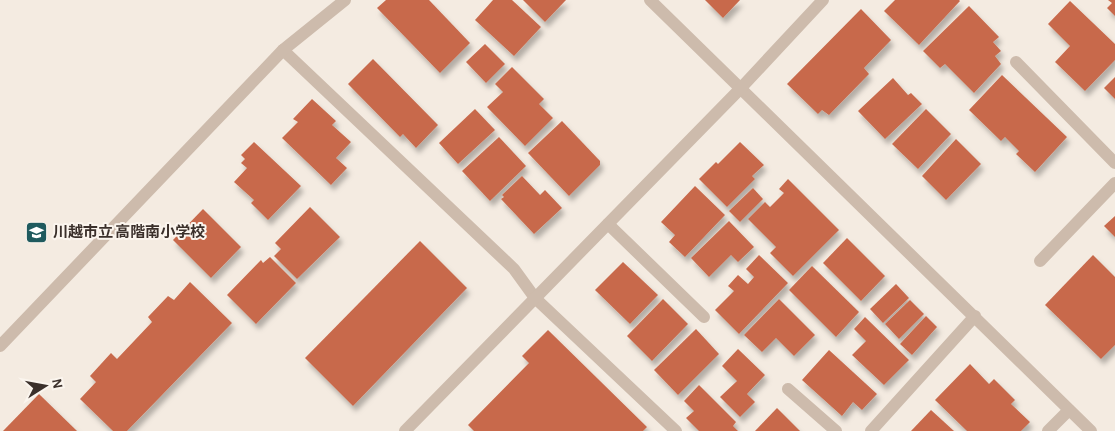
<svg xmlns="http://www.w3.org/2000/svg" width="1115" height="431" font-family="'Alegreya Sans','Noto Sans JP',sans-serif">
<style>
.building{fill:#c8694b;filter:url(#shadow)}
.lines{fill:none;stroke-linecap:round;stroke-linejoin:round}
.service{stroke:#cdbbac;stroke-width:12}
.minor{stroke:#cdbbac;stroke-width:12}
.tertiary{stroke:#cdbbac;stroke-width:12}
.labels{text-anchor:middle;stroke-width:4;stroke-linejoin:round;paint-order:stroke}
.poi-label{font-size:15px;font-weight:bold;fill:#3b302b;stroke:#fbf5ee;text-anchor:start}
</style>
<defs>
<filter id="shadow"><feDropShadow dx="3" dy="5.5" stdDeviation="2.5" flood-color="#0004"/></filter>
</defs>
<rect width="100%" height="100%" fill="#f4ebe1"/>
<!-- building -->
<g class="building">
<polygon points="386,0 429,0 470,43 440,73 377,8"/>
<polygon points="493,0 512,0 541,27 514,56 475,20"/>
<polygon points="523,0 566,0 545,22"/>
<polygon points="705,0 740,0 723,18"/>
<polygon points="895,0 959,0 960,1 919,45 884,11"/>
<polygon points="1108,0 1115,0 1115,16 1107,8 1112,3"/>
<polygon points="1070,1 1115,44 1115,60 1085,91 1055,62 1070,46 1048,24"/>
<polygon points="969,6 999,37 993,42 1001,51 995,56 1001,64 974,93 945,64 940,68 923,51"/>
<polygon points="861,9 891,40 864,68 869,74 829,115 822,110 818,114 787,84"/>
<polygon points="485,44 505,64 486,83 466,62"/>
<polygon points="373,59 438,125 416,148 403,134 400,137 348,84"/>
<polygon points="512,67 544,99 539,104 553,118 525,146 487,107 503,92 495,84"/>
<polygon points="1002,75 1067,137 1035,172 1016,154 1019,151 1005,137 1001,141 969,110"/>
<polygon points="1115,77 1115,99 1104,88"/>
<polygon points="893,78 908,95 911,93 922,104 885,139 858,111"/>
<polygon points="312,99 336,121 332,125 351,142 336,158 347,168 331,185 282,138 298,122 293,119"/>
<polygon points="475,109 495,130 458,164 439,143"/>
<polygon points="926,109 951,134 918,169 892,144"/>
<polygon points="562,121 600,161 600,165 569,196 528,153"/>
<polygon points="499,137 526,166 490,201 462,171"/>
<polygon points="956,139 981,164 946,200 922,176"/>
<polygon points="254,142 301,186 268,220 251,203 254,200 234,182 247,168 241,163 245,159 241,155"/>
<polygon points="740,142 764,165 752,176 755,179 727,207 699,179 716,162 718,164"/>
<polygon points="522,176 540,195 545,190 562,208 534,234 501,199 504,197 502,195"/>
<polygon points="788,179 839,230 793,276 770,253 776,247 748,219 765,202 770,207 784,193 779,189"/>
<polygon points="695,186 725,215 685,257 669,242 675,235 661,222"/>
<polygon points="753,188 763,199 740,222 729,211"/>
<polygon points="310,207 340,237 297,279 274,256 281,249 275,243"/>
<polygon points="203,209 241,247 211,278 173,240"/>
<polygon points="1115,216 1115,237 1104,226"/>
<polygon points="729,221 754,247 738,262 731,255 709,277 691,258"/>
<polygon points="847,238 885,276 861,301 823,263"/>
<polygon points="420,241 467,288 353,406 305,358"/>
<polygon points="759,255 788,283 739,334 715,310 734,291 728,286 738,275 748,284 754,277 746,269"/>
<polygon points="1093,255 1115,277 1115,345 1101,359 1045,305"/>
<polygon points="270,257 296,283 256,324 227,295 261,260 263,263"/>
<polygon points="623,262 658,295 630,324 595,290"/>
<polygon points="812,266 859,312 836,337 789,290"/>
<polygon points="190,282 232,323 127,431 113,431 80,399 96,382 90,376 111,353 117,359 152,322 148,317 168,296 174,300"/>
<polygon points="896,284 909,298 883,323 870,309"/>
<polygon points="663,299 688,324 652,361 627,336"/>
<polygon points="779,299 815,335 794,356 776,338 762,352 744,335"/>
<polygon points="910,300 924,314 899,339 885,324"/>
<polygon points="926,316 937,327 912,355 900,344"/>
<polygon points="865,317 909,360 884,385 852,355 866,341 854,329"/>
<polygon points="696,329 719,354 678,395 654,370"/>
<polygon points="548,330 647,427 643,431 474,431 468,425 529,363 522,356"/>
<polygon points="738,349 765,375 747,394 755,402 740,417 720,397 737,381 722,366"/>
<polygon points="829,350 877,394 862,410 853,402 842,416 802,380"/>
<polygon points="970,364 989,384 994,379 1015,400 1011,404 1030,422 1021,431 967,431 935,400"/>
<polygon points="699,385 736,422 733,426 738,431 699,431 686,418 694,411 684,401"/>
<polygon points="39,394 77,431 3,431"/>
<polygon points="777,408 800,431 755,431"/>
<polygon points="931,410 954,431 911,431"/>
</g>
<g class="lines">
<!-- service -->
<g class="service">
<polyline points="283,50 514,269 535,298"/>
<polyline points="1016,62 1115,163"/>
<polyline points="608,224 704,317"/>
<polyline points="788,389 836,431"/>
<polyline points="1048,431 1069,410"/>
</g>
<!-- minor -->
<g class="minor">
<polyline points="1040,261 1115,183"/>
<polyline points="535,298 676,431"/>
<polyline points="0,346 283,50 345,0"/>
<polyline points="871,431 975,316"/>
</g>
<!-- tertiary -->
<g class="tertiary">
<polyline points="650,0 1091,431"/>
<polyline points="405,431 740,89 823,0"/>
</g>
</g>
<!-- icons -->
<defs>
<symbol id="school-square" viewBox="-11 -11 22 22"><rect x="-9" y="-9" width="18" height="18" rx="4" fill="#1f5a5e" stroke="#fbf5ee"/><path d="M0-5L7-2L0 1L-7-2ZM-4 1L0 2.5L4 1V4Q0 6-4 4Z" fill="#fff"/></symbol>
</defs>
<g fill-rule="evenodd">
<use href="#school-square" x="24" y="220" width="25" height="25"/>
</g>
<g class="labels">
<!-- poi labels -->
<g class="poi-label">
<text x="53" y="237">川越市立 高階南小学校</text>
</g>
</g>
<!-- north arrow -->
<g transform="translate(45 386) rotate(79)" stroke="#fbf5ee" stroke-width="4" paint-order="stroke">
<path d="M0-4L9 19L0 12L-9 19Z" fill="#3b302b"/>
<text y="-8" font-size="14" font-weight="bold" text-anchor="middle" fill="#3b302b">N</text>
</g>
</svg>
